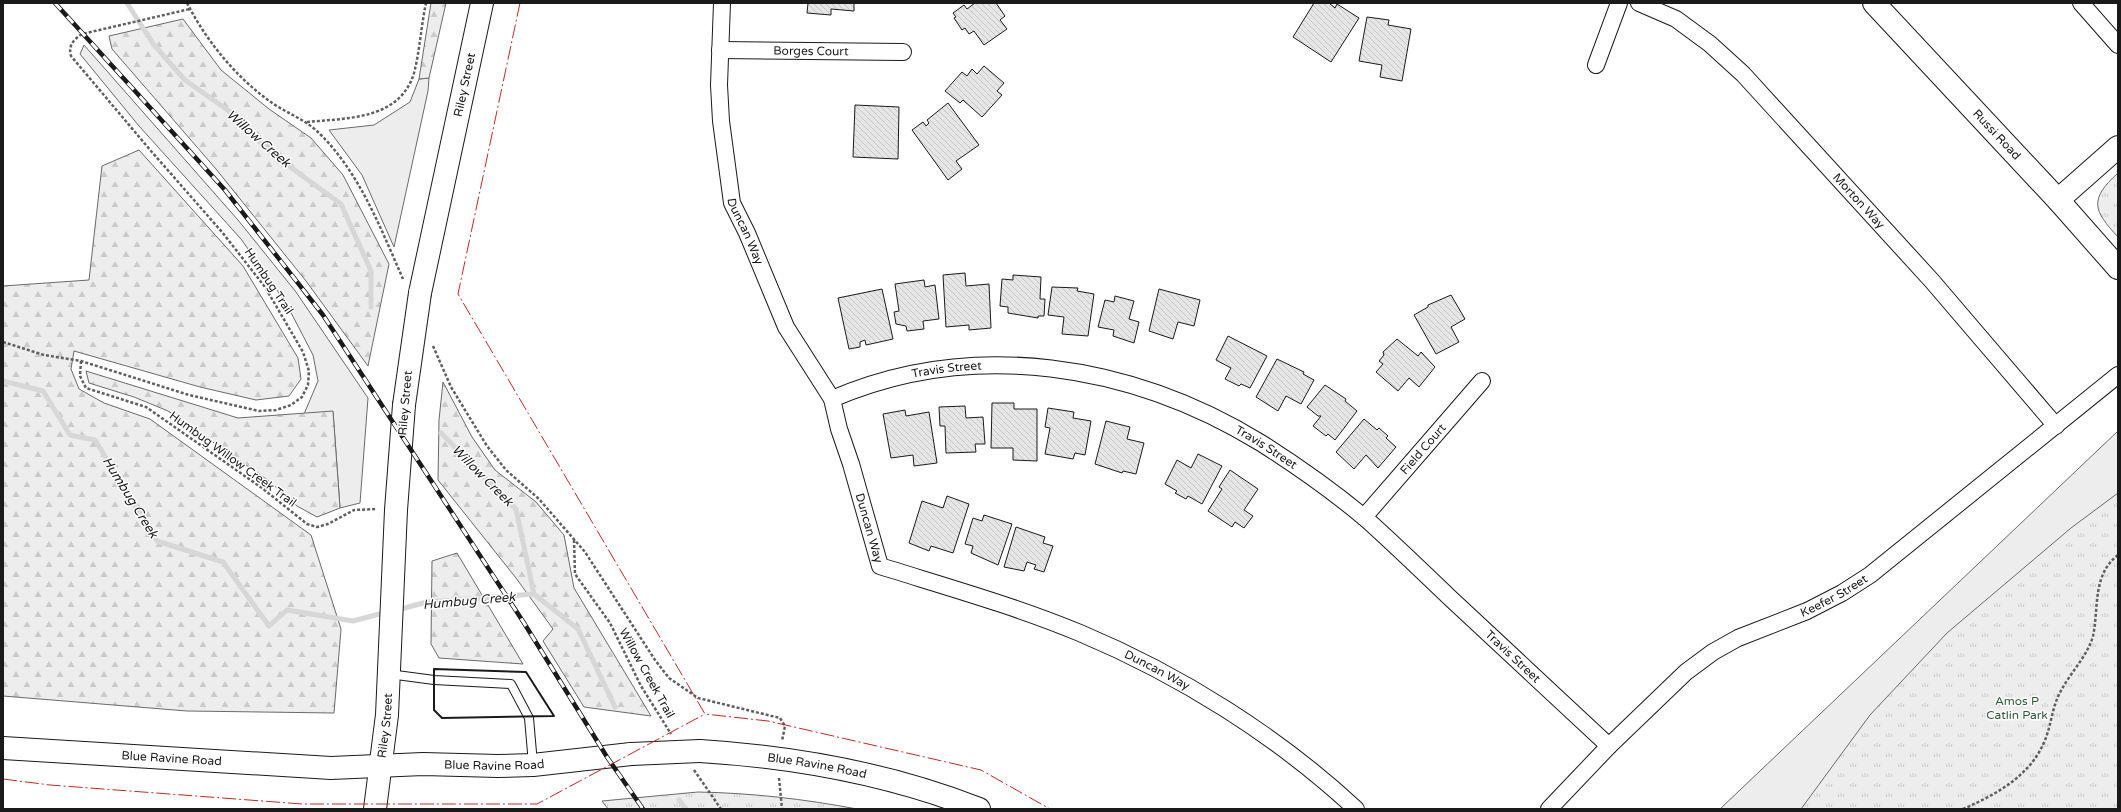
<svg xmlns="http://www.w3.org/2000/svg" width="2121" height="812" font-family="'Varela Round',sans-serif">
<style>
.grass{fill:#ededed;stroke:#6a6a6a}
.forest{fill:url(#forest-firs);stroke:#6a6a6a}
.park{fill:url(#park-tufts);stroke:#6a6a6a}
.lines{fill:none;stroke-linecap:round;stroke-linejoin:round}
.stream{stroke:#d7d7d7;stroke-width:5}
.building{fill:url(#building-back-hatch);stroke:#1a1a1a}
.lane-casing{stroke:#1a1a1a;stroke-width:10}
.street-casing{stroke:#1a1a1a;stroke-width:18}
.secondary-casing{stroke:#1a1a1a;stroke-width:24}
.path{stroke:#5f5f5f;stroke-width:2.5;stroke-dasharray:3 2;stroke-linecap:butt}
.lane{stroke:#fff;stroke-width:8}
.street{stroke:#fff;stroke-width:16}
.secondary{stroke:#fff;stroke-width:22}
.rail-casing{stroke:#1a1a1a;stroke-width:4.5}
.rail{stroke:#fff;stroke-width:3;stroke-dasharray:9;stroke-linecap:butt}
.secondary-bridge-casing{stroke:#1a1a1a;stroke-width:24;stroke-linecap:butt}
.secondary-bridge{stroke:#fff;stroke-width:22}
.wall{stroke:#1a1a1a;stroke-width:2}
.power{stroke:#c62828;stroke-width:1;stroke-dasharray:14 3 2 3;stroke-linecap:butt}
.labels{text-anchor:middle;stroke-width:3;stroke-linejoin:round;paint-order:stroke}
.street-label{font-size:12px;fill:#1a1a1a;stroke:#fff}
.park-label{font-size:12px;fill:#2b5a34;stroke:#fff}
.water-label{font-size:13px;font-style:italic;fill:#1a1a1a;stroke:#fff}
</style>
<defs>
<pattern id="forest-firs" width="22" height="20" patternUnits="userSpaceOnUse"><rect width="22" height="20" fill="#ededed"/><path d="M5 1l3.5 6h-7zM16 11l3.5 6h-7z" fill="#cbcbcb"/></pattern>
<pattern id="park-tufts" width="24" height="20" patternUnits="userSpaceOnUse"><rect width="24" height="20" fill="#ededed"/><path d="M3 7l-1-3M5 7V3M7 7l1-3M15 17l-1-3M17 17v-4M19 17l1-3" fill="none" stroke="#cbcbcb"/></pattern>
<pattern id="building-back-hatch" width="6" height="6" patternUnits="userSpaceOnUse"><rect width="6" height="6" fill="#e6e6e6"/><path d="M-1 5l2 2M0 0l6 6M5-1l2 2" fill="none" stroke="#c5c5c5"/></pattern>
</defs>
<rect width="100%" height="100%" fill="#fff"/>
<!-- grass -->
<g class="grass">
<polygon points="84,45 238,220 296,292 368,398 360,503 340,508 333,412 304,414 318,381 313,355 286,303 241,239 139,126 80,54"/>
<polygon points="429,78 428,91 394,247 362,175 329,130 374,125 410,102 419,79"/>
<polygon points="2118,431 2118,809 1720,809"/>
</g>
<!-- forest -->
<g class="forest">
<polygon points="431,3 446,3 429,78 419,79"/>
<polygon points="183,19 221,70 269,109 311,138 343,175 389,264 368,366 306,281 216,169 112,49 109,36"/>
<polygon points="139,150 243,266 298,358 301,379 289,396 256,400 200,387 74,351 71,369 79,389 104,403 150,419 311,535 341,629 334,713 187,711 3,696 3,286 89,280 102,166"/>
<polygon points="86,371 238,418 333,411 340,508 317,517 297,506 269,481 168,411 134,397 89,383"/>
<polygon points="443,382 472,437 495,470 536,502 564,535 574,588 651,716 584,707 543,641 553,629 516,578 438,480 439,420"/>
<polygon points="457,553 523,664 439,658 431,644 432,561"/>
</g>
<!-- park -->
<g class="park">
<path d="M2118 173V237C2094 211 2088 200 2118 173Z"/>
<polygon points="2118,493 2118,809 1801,809 1870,715 1947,633 2071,528"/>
<path d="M698 792C752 793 804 799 857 809H608L602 801Z"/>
</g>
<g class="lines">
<!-- stream -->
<g class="stream">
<polyline points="127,3 154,45 185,80 229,111 271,153 341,204 371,271 371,307"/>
<polyline points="3,381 43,391 70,435 95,440 157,541 223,562 269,626 287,610 353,621 387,612"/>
<polyline points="441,433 516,509 534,594 578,629 615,707"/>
<polyline points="397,610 427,602 534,594"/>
<polyline points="679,800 686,809"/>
</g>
</g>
<!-- building -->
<g class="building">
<polygon points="808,3 854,3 854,11 831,9 831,15 807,13"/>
<polygon points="975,3 996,3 1005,16 1000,20 1007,29 984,45 974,31 969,34 965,28 962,30 954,18 956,17 953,13 964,5 967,9"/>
<polygon points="1314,3 1329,3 1335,8 1337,4 1359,18 1331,62 1293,37"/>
<polygon points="1367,17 1389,20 1388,25 1411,29 1402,81 1380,77 1382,65 1359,61"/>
<polygon points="984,66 1004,83 997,91 1002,95 982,117 963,100 960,103 945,91 962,72 967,76 972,69 977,74"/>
<polygon points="948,103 979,145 956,161 962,169 948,180 912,130 923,122 926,126 929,123 927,120"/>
<polygon points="855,105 899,107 898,159 853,157"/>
<polygon points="965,273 966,286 989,284 991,328 969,330 969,325 946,327 943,275"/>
<polygon points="1013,275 1041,277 1040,299 1045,299 1044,316 1038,316 1038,318 1008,313 1008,307 1000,306 1002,279 1013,280"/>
<polygon points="924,280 925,287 935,285 939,319 923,321 924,329 907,331 906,326 896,324 894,312 899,311 895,284"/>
<polygon points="1052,287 1078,288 1077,291 1094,294 1088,336 1062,334 1064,317 1048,315"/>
<polygon points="882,289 893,339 866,345 865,340 860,342 860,347 849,349 838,298"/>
<polygon points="1159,289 1200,300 1194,326 1178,322 1173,339 1149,331"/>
<polygon points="1451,295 1465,319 1451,327 1459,342 1436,354 1414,315 1428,307 1428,305"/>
<polygon points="1115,296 1134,301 1129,319 1139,322 1134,343 1113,336 1114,330 1098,327 1105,300 1114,302"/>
<polygon points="1228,336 1267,356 1250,388 1241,384 1239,386 1225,379 1231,368 1216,360"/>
<polygon points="1397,339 1418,356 1421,352 1435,367 1419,387 1409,378 1398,391 1376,372 1383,364 1379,361 1384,355 1383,352"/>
<polygon points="1277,359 1304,372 1303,374 1314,380 1301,404 1286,396 1278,411 1256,397"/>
<polygon points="1325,385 1346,399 1345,401 1357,411 1335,440 1328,434 1326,436 1313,426 1321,416 1318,416 1307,407"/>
<polygon points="992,403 1014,403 1014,409 1037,409 1037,461 1013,460 1013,448 991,448"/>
<polygon points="965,406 966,418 983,417 985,444 975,444 976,452 946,453 945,426 940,426 939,407"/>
<polygon points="1048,408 1074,412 1073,418 1091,421 1085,455 1075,453 1073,459 1045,454 1050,428 1045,427"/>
<polygon points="905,410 906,416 929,412 937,463 914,466 913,455 891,458 883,414"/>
<polygon points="1364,419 1377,430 1379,428 1388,436 1386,438 1396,447 1378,468 1366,455 1354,469 1336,452"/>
<polygon points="1106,421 1130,427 1127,439 1144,443 1136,474 1123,471 1122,473 1095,464"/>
<polygon points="1198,454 1222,466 1202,504 1188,496 1186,499 1175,493 1177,491 1165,484 1177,460 1191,468"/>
<polygon points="1230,470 1258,489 1244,510 1253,516 1244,528 1235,522 1232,527 1208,511 1222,489 1219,487"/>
<polygon points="947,496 969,504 953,553 931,546 929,551 909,543 922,501 943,508"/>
<polygon points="984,515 1012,524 998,565 971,553 973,546 965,544 973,518 982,521"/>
<polygon points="1016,527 1045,537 1043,543 1053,546 1044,572 1034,569 1036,565 1027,562 1024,571 1004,567"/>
</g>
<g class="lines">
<defs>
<polyline id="lane" points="389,674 434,680 511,684 529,718 533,764"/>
<g id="street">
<path id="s1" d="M722 3 719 85 721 121 732 203 747 233 786 327 832 399 839 429 851 464 880 566C947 587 1015 606 1080 633 1180 675 1276 735 1356 809"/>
<path id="s2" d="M1639 3 1676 19 1710 44 1743 74 1932 281 2056 426"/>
<polyline points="2081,3 2118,45"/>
<path id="s3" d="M720 50 903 52"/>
<polyline points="1596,65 1619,3"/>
<path id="s4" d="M832 399C973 338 1132 364 1261 443 1294 464 1335 493 1365 518 1393 543 1421 570 1448 596 1502 646 1555 696 1609 746"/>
<path id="s5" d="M1364 517 1482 381"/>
<path id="s6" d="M1549 809 1609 746 1686 672 1713 652 1738 638 1807 611 1842 593 1870 575 2118 375"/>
</g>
<g id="secondary">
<path id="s7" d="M1874 3 2058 200 2118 268"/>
<polyline points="2058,200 2118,147"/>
<path id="s8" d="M420 293 482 3"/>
<path id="s9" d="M3 748 331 768 423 764 498 766 533 765 631 754"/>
<path id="s10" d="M700 751C796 757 890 774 979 809"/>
<path id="s11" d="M375 809 387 715 396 510 404 405"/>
</g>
</defs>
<!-- lane casing -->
<use href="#lane" class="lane-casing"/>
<!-- street casing -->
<use href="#street" class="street-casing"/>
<!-- secondary casing -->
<use href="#secondary" class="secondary-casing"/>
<!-- path -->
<g class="path">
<path d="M187 3C206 40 234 75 268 100 285 113 306 119 321 135 360 174 381 229 403 279"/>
<path d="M307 122C347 118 400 120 414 73 420 50 421 26 426 3"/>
<path d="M3 342 44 355 81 361 189 395 259 411 276 410 291 405 302 397 308 385 309 371 303 352 265 287 222 232 151 151 71 56C68 46 73 40 82 34L190 9"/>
<polyline points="433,346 451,387 487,446 506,470 539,499 585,552 655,660 669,678 698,698 780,718 785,726 782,741"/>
<polyline points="81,361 80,376 86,388 146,407 262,488 307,524 317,527 328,524 354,510 377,509"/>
<polyline points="574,540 575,574 610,623 641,686 671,734"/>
<polyline points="694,770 721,809"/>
<polyline points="779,778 782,809"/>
<path d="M1963 809C1995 795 2031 776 2045 740 2052 723 2052 705 2062 689 2071 672 2088 655 2093 636 2099 608 2092 575 2118 555"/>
</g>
<!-- lane -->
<use href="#lane" class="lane"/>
<!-- street -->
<use href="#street" class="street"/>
<!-- secondary -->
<use href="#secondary" class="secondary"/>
<defs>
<polyline id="rail" points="55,3 225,190 323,315 524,623 607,757 643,809"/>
</defs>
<!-- rail casing -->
<use href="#rail" class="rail-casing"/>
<!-- rail -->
<use href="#rail" class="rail"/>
<defs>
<g id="secondary-bridge">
<polyline points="404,405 420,293"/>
<polyline points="631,754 700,751"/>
</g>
</defs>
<!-- secondary-bridge casing -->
<use href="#secondary-bridge" class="secondary-bridge-casing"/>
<!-- secondary-bridge -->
<use href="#secondary-bridge" class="secondary-bridge"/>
<!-- wall -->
<polygon class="wall" points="434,669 526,672 554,716 442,718 434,710"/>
<!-- power -->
<g class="power">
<polyline points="520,3 458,294 705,714 768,721 981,770 1050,809"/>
<polyline points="3,779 50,785 302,804 537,804 705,714"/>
</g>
</g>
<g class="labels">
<!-- street labels -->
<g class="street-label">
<text dy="4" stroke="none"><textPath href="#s3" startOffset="91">Borges Court</textPath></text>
<text dy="4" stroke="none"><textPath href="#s8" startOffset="213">Riley Street</textPath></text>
<text dy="4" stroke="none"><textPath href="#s7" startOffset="180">Russi Road</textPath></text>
<text dy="4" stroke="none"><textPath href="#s2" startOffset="299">Morton Way</textPath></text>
<text dy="4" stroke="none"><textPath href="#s1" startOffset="232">Duncan Way</textPath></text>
<text transform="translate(269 281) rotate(56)" y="4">Humbug Trail</text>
<text dy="4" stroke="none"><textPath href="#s4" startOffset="119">Travis Street</textPath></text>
<text transform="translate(405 403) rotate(-85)" y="4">Riley Street</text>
<text dy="4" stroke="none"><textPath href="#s4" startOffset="455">Travis Street</textPath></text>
<text dy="4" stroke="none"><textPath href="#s5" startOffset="90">Field Court</textPath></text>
<text transform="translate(233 459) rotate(36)" y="4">Humbug Willow Creek Trail</text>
<text dy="4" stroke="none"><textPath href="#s1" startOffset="556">Duncan Way</textPath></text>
<text dy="4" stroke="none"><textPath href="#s6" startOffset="361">Keefer Street</textPath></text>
<text dy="4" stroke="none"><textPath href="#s4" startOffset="779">Travis Street</textPath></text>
<text dy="4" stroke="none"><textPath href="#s1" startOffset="892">Duncan Way</textPath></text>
<text transform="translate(647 673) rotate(61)" y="4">Willow Creek Trail</text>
<text dy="4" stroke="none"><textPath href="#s11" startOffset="84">Riley Street</textPath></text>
<text dy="4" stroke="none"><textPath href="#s9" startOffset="169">Blue Ravine Road</textPath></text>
<text dy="4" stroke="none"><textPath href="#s9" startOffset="492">Blue Ravine Road</textPath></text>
<text dy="4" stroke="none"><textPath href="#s10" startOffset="118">Blue Ravine Road</textPath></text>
</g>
<!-- park labels -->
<g class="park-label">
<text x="2017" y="705">Amos P<tspan x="2017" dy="14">Catlin Park</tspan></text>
</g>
<!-- water labels -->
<g class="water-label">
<text transform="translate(259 138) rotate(41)" y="5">Willow Creek</text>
<text transform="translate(483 475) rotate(45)" y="5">Willow Creek</text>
<text transform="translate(131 497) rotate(58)" y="5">Humbug Creek</text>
<text transform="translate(469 600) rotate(-5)" y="5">Humbug Creek</text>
</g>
</g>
<!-- border -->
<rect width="2121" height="812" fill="none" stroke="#1a1a1a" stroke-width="8"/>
</svg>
